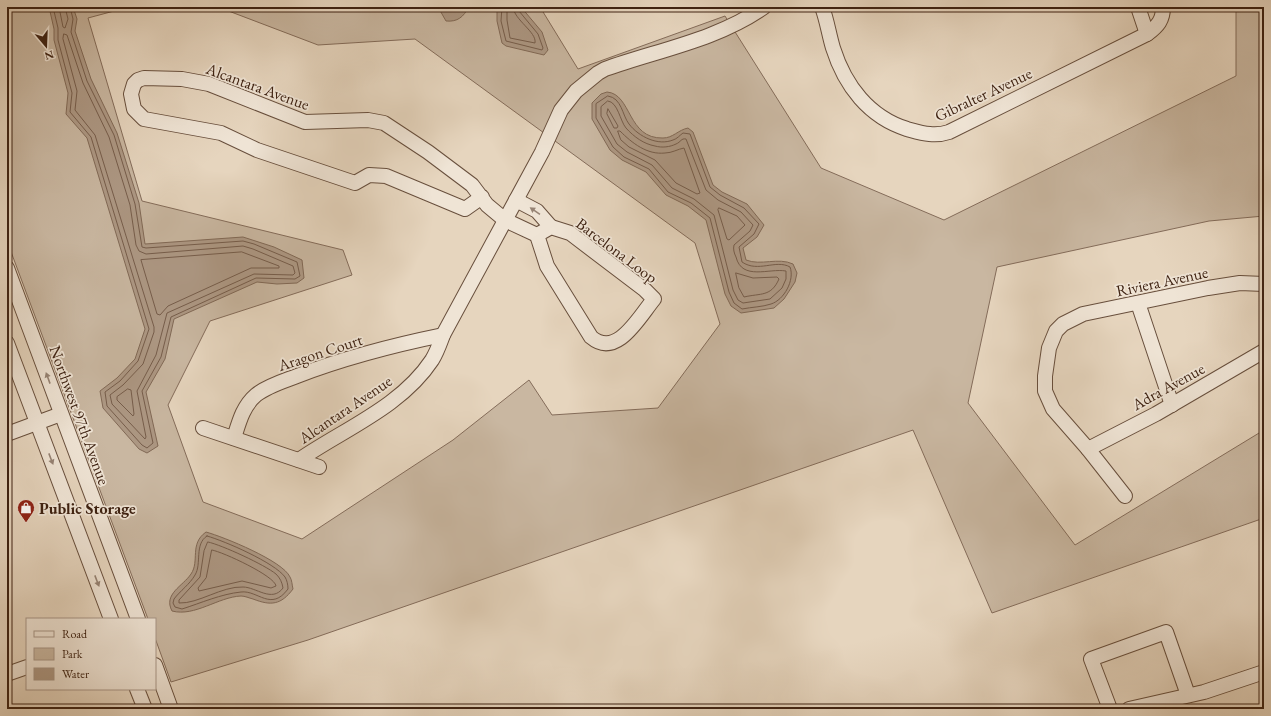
<svg xmlns="http://www.w3.org/2000/svg" width="1271" height="716" font-family="'EB Garamond',serif">
<style>
.green{fill:#c9b7a1;stroke:#846c5a}
.water{fill:#ad9884;stroke:#816956}
.lines{fill:none;stroke-linecap:round;stroke-linejoin:round}
.shore{stroke:#765d4b;stroke-width:1}
.minor-casing{stroke:#684f3d;stroke-width:16}
.minor{stroke:#efe4d5;stroke-width:14}
.oneway{fill:#968374}
.labels{text-anchor:middle;stroke-width:3.5;stroke-linejoin:round;paint-order:stroke}
.street-label{font-size:16px;fill:#3e2212;stroke:#efe4d5}
.poi-label{font-size:16px;font-weight:bold;fill:#3e2212;stroke:#efe4d5;text-anchor:start}
</style>
<rect width="100%" height="100%" fill="#e6d5be"/>
<filter id="stains"><feTurbulence type="fractalNoise" baseFrequency=".005" numOctaves="4"/><feColorMatrix values="0 0 0 0 .2 0 0 0 0 .09 0 0 0 0 .02 0 0 0 .5 -.17"/></filter>
<radialGradient id="worn" r=".72"><stop offset=".6" stop-color="#630" stop-opacity="0"/><stop offset="1" stop-color="#630" stop-opacity=".3"/></radialGradient>
<!-- green -->
<polygon class="green" points="7,7 129,7 88,18 142,201 343,250 352,275 210,321 168,405 203,502 302,539 453,440 529,380 552,415 658,408 720,324 695,243 415,39 318,45 218,7 540,7 578,69 725,16 821,168 944,220 1236,76 1236,7 1264,7 1264,216 1209,221 997,267 968,403 1075,545 1264,430 1264,518 992,613 913,430 308,640 171,682 155,638 155,619 148,619 7,241"/>
<!-- water -->
<g class="water">
<polygon points="49,7 73,7 77,19 75,31 91,79 117,133 139,203 145,244 243,237 274,247 302,260 304,278 297,283 277,284 257,282 174,319 165,359 146,392 158,446 147,453 139,449 103,408 100,391 117,378 135,359 145,329 87,138 66,114 68,93 54,40 54,29"/>
<path d="M438 7H469C463 17 458 22 446 21Z"/>
<polygon points="497,7 521,7 542,32 548,50 544,55 506,46 502,43 497,21"/>
<path d="M607 92C632 94 627 139 663 138 673 138 678 130 688 128L693 132 713 185 722 192 747 204 764 225 757 237 743 248 746 260C761 266 778 257 793 264L797 273 795 282 784 299 774 308 741 313 731 306 725 294 706 220 688 206 666 195 646 172 622 160 610 150 592 119V103L601 94Z"/>
<path d="M206 532C224 537 283 561 290 577 292 580 292 585 293 589 281 605 271 606 253 599 249 598 245 596 241 596 218 597 195 617 172 611 163 594 183 586 191 574 200 561 189 544 206 532Z"/>
</g>
<g class="lines">
<!-- shore -->
<g class="shore">
<polyline points="53,7 58,28 58,40 72,93 70,112 91,137 149,329 138,361 120,381 105,392 107,406 142,445 147,448 153,443 142,391 161,357 171,317 256,278 295,279 300,276 297,262 254,244 243,241 146,248 142,247 135,204 114,135 87,81 71,32 73,19 70,7"/>
<polyline points="59,7 63,27 65,28 68,19 65,7"/>
<polyline points="502,7 501,21 506,41 542,50 543,48 538,34 519,11 518,7"/>
<path d="M507 7V20L510 38 535 43C537 32 514 20 513 7"/>
<polygon points="64,34 67,35 83,83 109,137 130,205 136,245 139,251 146,254 243,246 253,249 293,266 295,273 293,275 254,274 167,313 156,355 137,391 146,437 145,439 112,404 110,395 123,385 143,364 154,332 154,327 95,135 75,110 77,91 63,39"/>
<path d="M608 96C622 98 622 115 629 124 639 137 658 146 673 140 677 139 680 135 683 133L690 134 710 187 720 195 744 208 759 224 754 234 739 247 742 262C758 273 776 259 790 267 795 280 784 300 771 304 762 307 752 307 742 309L734 303 729 292 710 218 691 203 668 192 649 169 624 157 613 147 596 118V104Z"/>
<path d="M608 101C618 102 620 121 626 128 634 137 644 144 655 146 662 148 670 147 676 144 681 142 681 138 686 139L706 190 718 200 741 212 753 225 750 231 734 245C733 249 734 253 736 257 742 281 769 268 786 271V279L782 288 770 299 743 303 738 300 733 290 714 215 694 199 672 188 652 165 627 152 617 144 601 116V107Z"/>
<polygon points="608,109 618,126 617,128 614,128 607,114"/>
<path d="M618 131H620C632 143 647 155 665 153 672 153 678 149 684 148L700 193 697 194 676 183 655 160 629 147 621 140Z"/>
<polygon points="719,208 737,216 745,225 729,240 727,239 718,210"/>
<polygon points="242,252 279,266 279,268 251,268 168,306 160,315 157,314 141,260"/>
<path d="M736 273 753 278 777 277 779 279C771 297 761 293 744 297L739 288Z"/>
<polygon points="128,389 131,390 134,414 133,416 117,400 117,397"/>
<path d="M207 536C225 541 275 563 285 577 287 580 288 585 288 589 271 612 258 590 241 592 221 594 201 603 182 609L175 607 173 603 174 599C180 591 190 584 195 575 202 564 194 544 207 536Z"/>
<path d="M208 542C222 545 265 565 276 574 280 578 282 582 283 588 272 603 256 587 243 587 222 586 198 604 179 603V600L200 577 204 551Z"/>
<path d="M212 550C223 552 275 576 276 586L271 588 242 581 199 591 198 588 206 578Z"/>
</g>
<defs>
<g id="minor">
<path d="M822 7C827 20 829 35 833 48 845 86 869 117 907 129 922 133 934 137 949 132L1147 34C1158 26 1163 20 1163 7"/>
<polyline points="1138,7 1147,34"/>
<polyline points="482,197 465,209 386,176 369,175 355,183 257,150 221,133 144,119 134,109 131,94 134,84 138,80 144,78 182,79 209,84 305,122 368,120 384,123 428,152 472,185 487,205 505,220 537,235"/>
<polyline points="516,200 537,211 551,227"/>
<path d="M551 227 570 233 645 290 654 299C639 317 617 359 591 337L547 266 537 235Z"/>
<polyline points="7,268 138,619"/>
<polyline points="1264,284 1240,283 1208,288 1083,314 1063,324 1056,331 1049,348 1045,376 1045,391 1053,409 1088,449 1156,414 1264,351"/>
<polyline points="1138,303 1172,405"/>
<polyline points="7,343 111,619"/>
<polyline points="203,428 319,467"/>
<polyline points="7,434 61,414"/>
<path d="M234 438C239 422 243 406 256 395 267 386 284 381 297 376 344 358 394 345 443 335"/>
<polyline points="1088,449 1125,496"/>
<path d="M299 460C344 429 401 407 432 360 437 352 440 343 443 335L542 152 561 110 576 91 598 73 605 69C658 50 717 40 764 7"/>
<polyline points="155,665 171,709"/>
<polyline points="7,674 27,667"/>
<polyline points="137,689 145,709"/>
<polyline points="1110,709 1091,659 1166,632 1188,695"/>
<polyline points="1129,709 1204,692 1264,672"/>
</g>
</defs>
<!-- minor casing -->
<use href="#minor" class="minor-casing"/>
<!-- minor -->
<use href="#minor" class="minor"/>
</g>
<!-- one-way arrows -->
<defs><path id="oneway-solid" d="M-6-.8H1V-3.2L6.5 0L1 3.2V.8H-6Z"/></defs>
<g class="oneway">
<use href="#oneway-solid" transform="translate(535 211) rotate(-146)"/>
<use href="#oneway-solid" transform="translate(48 378) rotate(-110)"/>
<use href="#oneway-solid" transform="translate(51 459) rotate(69)"/>
<use href="#oneway-solid" transform="translate(97 581) rotate(69)"/>
</g>
<!-- icons -->
<defs>
<symbol id="shop-pin" viewBox="-11 -11 22 30"><path d="M0 17L-7.5 6A9.5 9.5 0 1 1 7.5 6Z" fill="#8f2418" stroke="#efe4d5"/><path d="M-5-2.5h2.3a2.7 3.5 0 0 1 5.4 0H5L5.5 6h-11ZM-1.5-2.5h3a1.5 2.3 0 0 0-3 0Z" fill="#fff"/></symbol>
</defs>
<g fill-rule="evenodd">
<use href="#shop-pin" x="16" y="498" width="20" height="27"/>
</g>
<g class="labels">
<!-- street labels -->
<g class="street-label">
<text transform="translate(258 86) rotate(20)" y="6">Alcantara Avenue</text>
<text transform="translate(983 94) rotate(-25)" y="6">Gibralter Avenue</text>
<text transform="translate(617 250) rotate(37)" y="6">Barcelona Loop</text>
<text transform="translate(1162 281) rotate(-12)" y="6">Riviera Avenue</text>
<text transform="translate(320 352) rotate(-18)" y="6">Aragon Court</text>
<text transform="translate(1168 386) rotate(-29)" y="6">Adra Avenue</text>
<text transform="translate(345 409) rotate(-34)" y="6">Alcantara Avenue</text>
<text transform="translate(80 415) rotate(70)" y="6">Northwest 97th Avenue</text>
</g>
<!-- poi labels -->
<g class="poi-label">
<text x="39" y="514">Public Storage</text>
</g>
</g>
<!-- margin -->
<rect width="1271" height="716" fill="none" stroke="#e6d5be" stroke-width="24"/>
<rect x="8" y="8" width="1255" height="700" fill="none" stroke="#3e2212" stroke-width="2"/>
<rect x="12" y="12" width="1247" height="692" fill="none" stroke="#3e2212"/>
<!-- legend -->
<rect x="26" y="618" width="130" height="72" fill="#efe4d5" stroke="#a89687"/>
<rect x="34" y="631" width="20" height="6" fill="#efe4d5" stroke="#a89687"/>
<text x="62" y="638" font-size="12" fill="#3e2212">Road</text>
<rect x="34" y="648" width="20" height="12" fill="#c9b7a1" stroke="#a89687"/>
<text x="62" y="658" font-size="12" fill="#3e2212">Park</text>
<rect x="34" y="668" width="20" height="12" fill="#ad9884" stroke="#a89687"/>
<text x="62" y="678" font-size="12" fill="#3e2212">Water</text>
<!-- north arrow -->
<g transform="translate(46 46) rotate(161)" stroke="#efe4d5" stroke-width="3" paint-order="stroke">
<path d="M0-3L7 15L0 10L-7 15Z" fill="#3e2212"/>
<text y="-6" font-size="11" font-weight="bold" text-anchor="middle" fill="#3e2212">N</text>
</g>
<rect width="100%" height="100%" filter="url(#stains)"/>
<rect width="100%" height="100%" fill="url(#worn)"/>
</svg>
